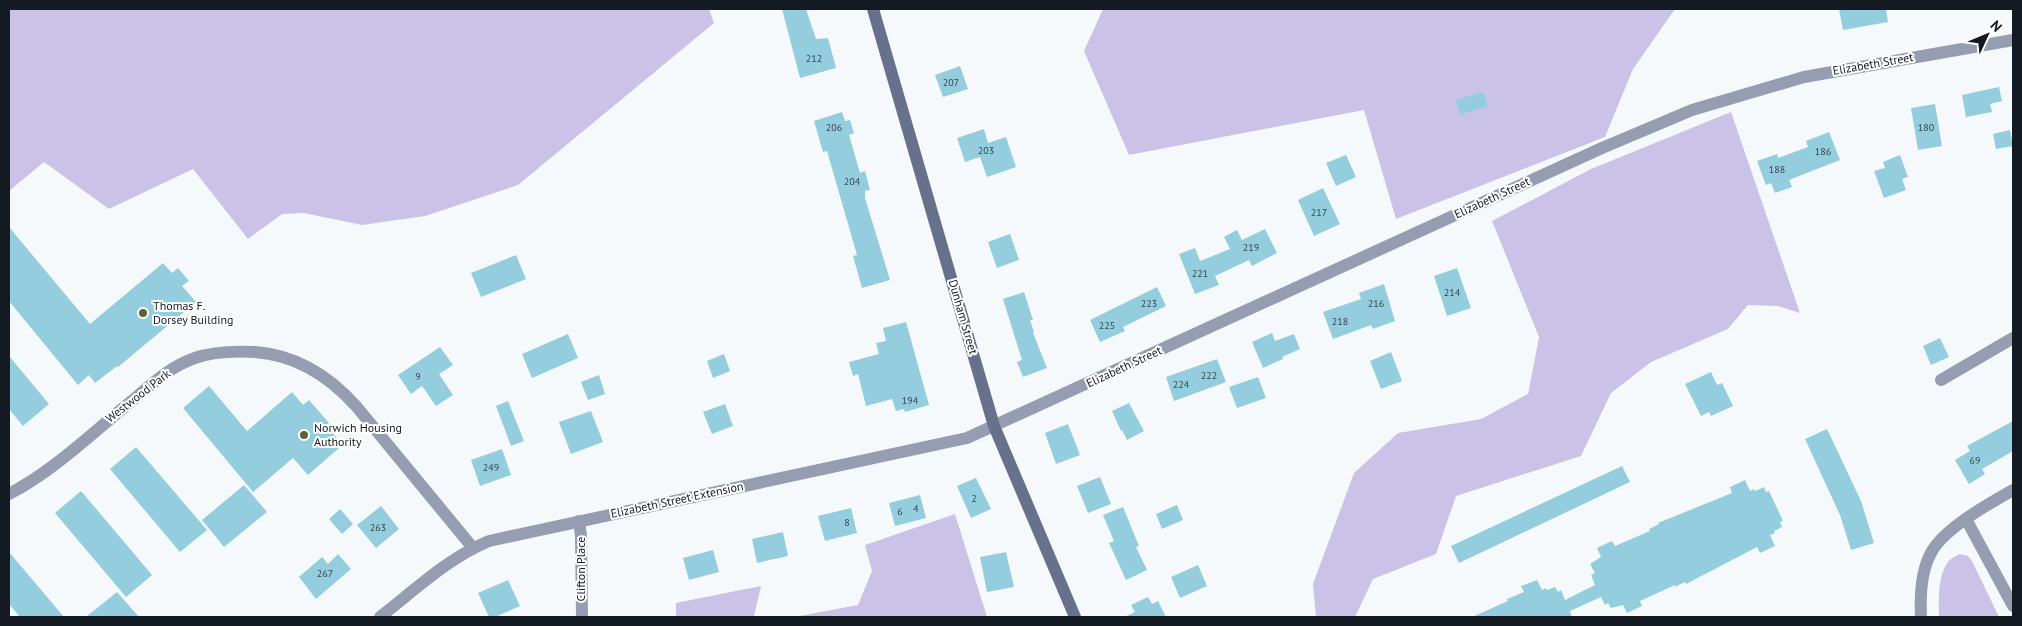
<svg xmlns="http://www.w3.org/2000/svg" width="2022" height="626" font-family="'PT Sans',sans-serif">
<style>
.green{fill:#cbc2e8}
.building{fill:#94cddd}
.lines{fill:none;stroke-linecap:round;stroke-linejoin:round}
.street{stroke:#969db0;stroke-width:12}
.secondary{stroke:#68718c;stroke-width:12}
.poi-dot{fill:#5f6230;stroke:#fff;stroke-width:2}
.labels{text-anchor:middle;stroke-width:4;stroke-linejoin:round;paint-order:stroke}
.number-label{font-size:10px;fill:#334750}
.street-label{font-size:12px;fill:#131a21;stroke:#fff}
.poi-label{font-size:12px;fill:#131a21;stroke:#fff;text-anchor:start}
</style>
<rect width="100%" height="100%" fill="#f5f9fc"/>
<!-- green -->
<g class="green">
<polygon points="9,9 709,9 714,23 518,185 425,216 362,225 304,213 282,214 248,239 193,169 109,209 44,162 9,191"/>
<polygon points="1103,9 1675,9 1633,69 1605,137 1396,219 1364,110 1129,155 1084,51"/>
<polygon points="1731,112 1800,313 1778,306 1748,305 1728,329 1651,362 1611,393 1581,456 1456,496 1436,554 1373,579 1355,617 1316,617 1313,584 1354,473 1398,433 1481,419 1528,394 1539,337 1492,221 1591,169"/>
<polygon points="955,514 987,617 794,617 858,605 872,571 865,545"/>
<path d="M1960 554 1968 556 1972 561 1999 617H1939C1939 598 1936 561 1960 554Z"/>
<polygon points="761,586 754,616 758,617 676,617 676,603"/>
</g>
<!-- building -->
<g class="building">
<polygon points="782,9 806,9 816,39 828,38 836,68 800,78"/>
<polygon points="1839,9 1886,9 1888,22 1843,30"/>
<polygon points="960,66 968,89 943,97 935,75"/>
<polygon points="1999,87 2002,101 1990,104 1992,112 1966,117 1962,95"/>
<polygon points="1483,92 1488,106 1460,115 1456,100"/>
<polygon points="1935,104 1942,146 1918,150 1911,108"/>
<polygon points="842,112 845,121 850,120 854,133 849,135 860,173 865,171 870,190 865,191 865,198 890,280 862,288 853,256 857,255 827,151 823,152 814,121"/>
<polygon points="984,129 988,143 1006,137 1016,167 987,177 980,157 965,162 957,138"/>
<polygon points="2010,130 2013,146 1996,149 1993,134"/>
<polygon points="1829,132 1840,160 1789,180 1792,187 1775,193 1771,183 1766,185 1757,161 1777,154 1778,158 1808,147 1806,141"/>
<polygon points="1346,155 1356,177 1336,186 1326,163"/>
<polygon points="1900,155 1908,177 1902,179 1906,190 1884,198 1874,171 1885,168 1883,162"/>
<polygon points="1323,188 1340,224 1314,236 1298,200"/>
<polygon points="9,227 90,324 163,263 172,273 178,268 189,281 182,286 196,302 118,367 117,366 95,383 89,375 78,385 9,301"/>
<polygon points="1265,229 1277,253 1252,266 1249,260 1215,276 1219,285 1195,294 1179,254 1195,248 1200,261 1230,249 1224,237 1237,230 1242,240"/>
<polygon points="1010,234 1019,260 997,268 988,242"/>
<polygon points="516,255 526,279 481,297 471,273"/>
<polygon points="1457,268 1471,308 1447,316 1434,276"/>
<polygon points="1384,284 1395,321 1373,329 1371,325 1333,339 1323,312 1361,299 1359,293"/>
<polygon points="1157,287 1166,306 1123,327 1125,331 1100,342 1090,320"/>
<polygon points="1024,292 1033,320 1030,320 1034,332 1033,333 1047,368 1023,377 1017,362 1022,360 1003,299"/>
<polygon points="906,322 929,405 905,412 904,409 896,411 892,399 866,406 858,374 853,376 849,362 879,354 876,343 886,341 883,328"/>
<polygon points="1272,333 1275,341 1294,334 1300,349 1282,357 1283,359 1263,368 1252,342"/>
<polygon points="568,334 578,358 532,378 522,354"/>
<polygon points="1940,338 1949,357 1931,365 1923,346"/>
<polygon points="440,347 453,365 439,374 453,395 436,406 422,386 411,394 398,375"/>
<polygon points="1391,352 1402,381 1381,389 1370,361"/>
<polygon points="724,354 730,371 713,378 707,361"/>
<polygon points="9,356 49,404 23,426 9,409"/>
<polygon points="1217,359 1226,382 1174,401 1166,377"/>
<polygon points="1711,372 1717,385 1722,383 1733,406 1711,416 1709,412 1701,416 1685,384"/>
<polygon points="599,375 605,394 588,400 581,382"/>
<polygon points="1258,377 1266,398 1237,408 1229,387"/>
<polygon points="209,386 247,431 292,392 303,405 309,400 329,423 326,426 337,438 334,442 339,448 308,475 293,458 253,492 183,408"/>
<polygon points="508,401 524,441 511,446 496,406"/>
<polygon points="1129,403 1144,431 1127,440 1122,430 1121,431 1112,411"/>
<polygon points="725,404 733,426 712,434 703,412"/>
<polygon points="591,411 603,442 571,454 559,422"/>
<polygon points="2013,421 2013,451 1982,469 1985,474 1969,484 1955,460 1970,451 1967,446"/>
<polygon points="1068,424 1080,455 1056,464 1045,433"/>
<polygon points="1827,429 1861,501 1874,543 1851,550 1840,515 1805,439"/>
<polygon points="136,447 207,530 180,552 110,469"/>
<polygon points="502,449 511,475 480,486 471,460"/>
<polygon points="1622,466 1630,482 1459,563 1451,546"/>
<polygon points="1100,477 1111,504 1088,513 1077,486"/>
<polygon points="976,478 991,509 971,518 957,486"/>
<polygon points="1745,480 1750,491 1754,489 1755,491 1764,487 1766,492 1769,491 1783,521 1780,522 1782,527 1774,531 1775,533 1770,535 1775,546 1760,553 1757,547 1686,584 1685,582 1675,587 1675,585 1640,601 1642,606 1627,613 1623,605 1611,608 1608,603 1605,605 1601,597 1570,611 1572,617 1472,617 1508,601 1507,599 1524,592 1521,586 1537,580 1542,590 1546,588 1547,590 1555,587 1558,592 1561,590 1565,600 1595,585 1591,575 1595,573 1590,564 1601,557 1597,548 1612,541 1615,546 1650,531 1649,529 1659,524 1658,523 1732,493 1730,487"/>
<polygon points="244,485 267,512 224,547 202,520"/>
<polygon points="81,491 152,575 126,597 55,513"/>
<polygon points="920,495 926,518 895,526 889,503"/>
<polygon points="1177,505 1183,520 1162,529 1156,514"/>
<polygon points="381,506 399,529 376,548 357,525"/>
<polygon points="1123,507 1139,546 1136,547 1147,570 1126,580 1109,543 1114,541 1103,515"/>
<polygon points="851,508 857,533 825,541 818,516"/>
<polygon points="340,509 353,524 342,534 329,519"/>
<polygon points="783,532 788,556 757,563 752,539"/>
<polygon points="713,550 719,572 689,580 683,558"/>
<polygon points="9,552 64,617 20,617 9,604"/>
<polygon points="1006,552 1014,587 987,592 980,557"/>
<polygon points="338,554 351,569 316,599 299,577 322,557 328,564"/>
<polygon points="1198,565 1207,586 1180,598 1171,577"/>
<polygon points="508,580 520,606 495,617 489,617 478,593"/>
<polygon points="117,592 139,617 86,617"/>
<polygon points="1148,597 1152,604 1158,601 1166,617 1124,617 1135,612 1131,605"/>
</g>
<g class="lines">
<!-- street -->
<g class="street">
<polyline points="1941,380 2013,338"/>
<path d="M9 494C55 470 93 432 133 400 152 384 171 366 195 358 214 351 235 351 255 352 296 355 329 376 356 406L473 548"/>
<polyline points="1966,519 2013,606"/>
<polyline points="579,521 581,536 582,617"/>
<path d="M380 617C415 590 448 558 489 541L967 438 1602 148 1692 110 1804 77 2013 40"/>
<path d="M1921 617C1920 597 1921 571 1931 553 1943 529 1990 503 2013 490"/>
</g>
<!-- secondary -->
<polyline class="secondary" points="873,9 994,426 1075,617"/>
</g>
<!-- markers -->
<g class="poi-dot">
<circle cx="143" cy="313" r="5"/>
<circle cx="304" cy="435" r="5"/>
</g>
<g class="labels">
<!-- number labels -->
<g class="number-label">
<text x="814" y="62">212</text>
<text x="951" y="86">207</text>
<text x="834" y="131">206</text>
<text x="1926" y="131">180</text>
<text x="986" y="154">203</text>
<text x="1823" y="155">186</text>
<text x="1777" y="173">188</text>
<text x="852" y="185">204</text>
<text x="1319" y="216">217</text>
<text x="1251" y="251">219</text>
<text x="1200" y="277">221</text>
<text x="1452" y="296">214</text>
<text x="1149" y="307">223</text>
<text x="1376" y="307">216</text>
<text x="1340" y="325">218</text>
<text x="1107" y="329">225</text>
<text x="1209" y="379">222</text>
<text x="418" y="380">9</text>
<text x="1181" y="388">224</text>
<text x="910" y="404">194</text>
<text x="1975" y="464">69</text>
<text x="491" y="471">249</text>
<text x="974" y="502">2</text>
<text x="916" y="512">4</text>
<text x="900" y="515">6</text>
<text x="847" y="526">8</text>
<text x="378" y="531">263</text>
<text x="325" y="577">267</text>
</g>
<!-- street labels -->
<g class="street-label">
<text transform="translate(1873 64) rotate(-10)" y="4">Elizabeth Street</text>
<text transform="translate(1492 198) rotate(-25)" y="4">Elizabeth Street</text>
<text transform="translate(963 317) rotate(74)" y="4">Dunham Street</text>
<text transform="translate(1124 367) rotate(-25)" y="4">Elizabeth Street</text>
<text transform="translate(138 396) rotate(-38)" y="4">Westwood Park</text>
<text transform="translate(677 500) rotate(-12)" y="4">Elizabeth Street Extension</text>
<text transform="translate(581 569) rotate(-90)" y="4">Clifton Place</text>
</g>
<!-- poi labels -->
<g class="poi-label">
<text x="153" y="310">Thomas F.<tspan x="153" dy="14">Dorsey Building</tspan></text>
<text x="314" y="432">Norwich Housing<tspan x="314" dy="14">Authority</tspan></text>
</g>
</g>
<!-- border -->
<rect width="2022" height="626" fill="none" stroke="#131a21" stroke-width="20"/>
<!-- north arrow -->
<g transform="translate(1987 35) rotate(46)" stroke="#ffffff" stroke-width="4" paint-order="stroke">
<path d="M0-4L9 19L0 12L-9 19Z" fill="#131a21"/>
<text y="-8" font-size="14" font-weight="bold" text-anchor="middle" fill="#131a21">N</text>
</g>
</svg>
